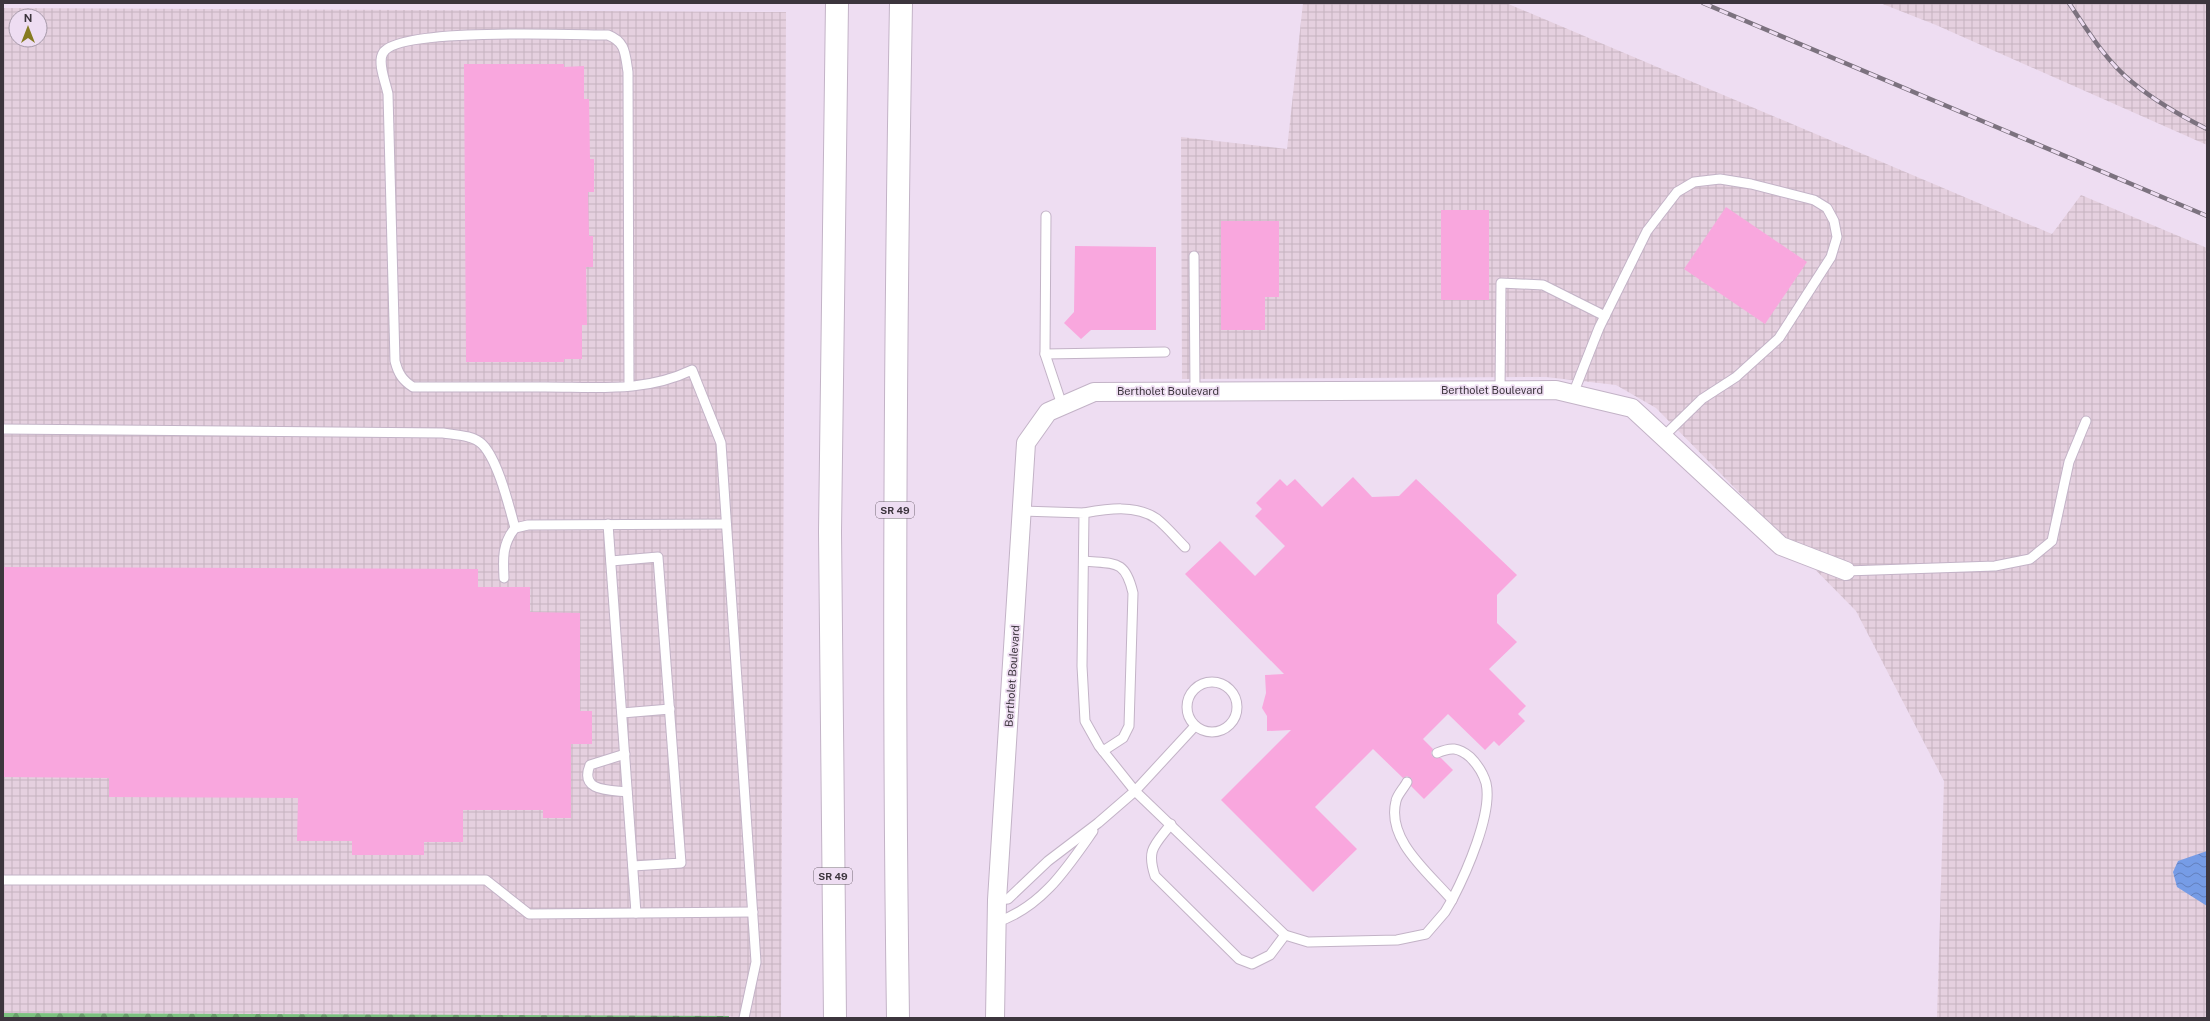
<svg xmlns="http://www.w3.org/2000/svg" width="2210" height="1021" font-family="'Public Sans',sans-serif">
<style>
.industrial{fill:url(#industrial-grid);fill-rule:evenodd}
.forest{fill:url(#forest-firs)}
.water{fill:url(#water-waves)}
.building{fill:#f9a7de}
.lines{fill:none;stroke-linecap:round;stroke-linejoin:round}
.service-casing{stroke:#c3b3c7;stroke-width:11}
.minor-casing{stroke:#c3b3c7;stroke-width:20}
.motorway-casing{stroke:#c3b3c7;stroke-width:24}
.service{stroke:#fff;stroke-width:9}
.minor{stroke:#fff;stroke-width:18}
.motorway{stroke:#fff;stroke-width:22}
.rail-casing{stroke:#7c727f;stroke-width:4.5}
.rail{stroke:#eeddf2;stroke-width:3;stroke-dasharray:9;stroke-linecap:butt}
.labels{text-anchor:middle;stroke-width:3.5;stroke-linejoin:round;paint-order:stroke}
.shield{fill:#eeddf2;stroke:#716773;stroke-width:1}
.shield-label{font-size:10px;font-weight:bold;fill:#3c353d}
.street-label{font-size:11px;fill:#3c353d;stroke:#eeddf2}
</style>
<defs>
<pattern id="industrial-grid" width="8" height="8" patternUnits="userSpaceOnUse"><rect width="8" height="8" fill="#e5d0df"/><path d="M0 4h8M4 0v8" fill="none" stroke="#c5b3c0"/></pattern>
<pattern id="forest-firs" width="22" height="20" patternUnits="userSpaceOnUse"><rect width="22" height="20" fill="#7bc27f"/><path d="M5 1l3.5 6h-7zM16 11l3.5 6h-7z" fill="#669e69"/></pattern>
<pattern id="water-waves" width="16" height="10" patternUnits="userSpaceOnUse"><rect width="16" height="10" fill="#769ce6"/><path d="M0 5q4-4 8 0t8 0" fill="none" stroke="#6280bc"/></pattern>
</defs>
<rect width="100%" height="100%" fill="#eeddf2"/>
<!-- industrial -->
<g class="industrial">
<polygon points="1303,3 1506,3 2052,234 2081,195 2207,248 2207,1018 1937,1018 1944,781 1856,611 1656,408 1616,385 1546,377 1182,379 1181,137 1287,149"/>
<polygon points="1880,3 2207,3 2207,145 1936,25"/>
<path d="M3 8 786 12 781 1017 3 1013ZM16 16H40V40H16Z"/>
</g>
<!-- forest -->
<polygon class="forest" points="3,1013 729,1016 729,1018 3,1018"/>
<!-- water -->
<polygon class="water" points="2207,851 2207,906 2177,887 2173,872 2178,861"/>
<!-- building -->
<g class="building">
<polygon points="464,64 564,64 564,67 584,66 584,99 589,99 590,159 594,159 594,192 588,192 589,236 593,236 593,267 586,267 587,325 582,325 582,359 564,359 564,362 466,362"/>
<polygon points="1726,207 1807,262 1765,324 1684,269"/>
<rect x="1441" y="210" width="48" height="90"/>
<polygon points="1221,221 1279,221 1279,297 1265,297 1265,330 1221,330"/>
<polygon points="1075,246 1156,247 1156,330 1091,330 1081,339 1064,323 1074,312"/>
<polygon points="1353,477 1372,497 1399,496 1416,479 1517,575 1497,595 1497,623 1517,642 1489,669 1526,706 1518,714 1525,721 1499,746 1494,741 1485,750 1448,714 1423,739 1433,749 1431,753 1433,757 1441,758 1453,770 1424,799 1411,786 1412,779 1407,776 1403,778 1373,749 1315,807 1357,849 1313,892 1221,800 1291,730 1267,731 1267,716 1262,708 1266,693 1265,675 1284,674 1185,574 1220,541 1255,576 1285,546 1255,516 1262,509 1256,503 1280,479 1287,486 1295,479 1322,507"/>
<polygon points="3,567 478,569 478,587 530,587 530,612 580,613 580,711 592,711 592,744 571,744 571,818 543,818 543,810 463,810 463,842 424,842 424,855 352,855 352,841 297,841 298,798 109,797 109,778 3,777"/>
</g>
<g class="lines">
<defs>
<g id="service">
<polyline points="1046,216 1045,354 1062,405"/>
<polyline points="1194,256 1195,391"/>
<polyline points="1045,354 1165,352"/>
<path d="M629 386 628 72C625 54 626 42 608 35 574 35 397 27 383 53 377 63 386 83 388 94L395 361C398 373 402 380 413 387 457 387 501 387 545 387 596 387 644 393 692 370L721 443 756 962 744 1018"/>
<polyline points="1500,390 1501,283 1543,285 1605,316"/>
<polyline points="1573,394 1599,328 1647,231 1677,192 1694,182 1720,179 1751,184 1814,200 1827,208 1834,221 1837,237 1831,257 1779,338 1736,377 1702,399 1663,437"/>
<path d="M3 429 443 433C455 435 473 435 482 444 498 460 509 506 515 528L528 525 726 524"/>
<polyline points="1022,511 1084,513 1082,666 1085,721 1099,746 1135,791 1195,726"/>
<path d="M1084 513C1107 509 1136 504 1157 519 1167 527 1176 538 1185 547"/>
<polyline points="608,524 636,913"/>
<polyline points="611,561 658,557 681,863 633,866"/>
<path d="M1084 561C1115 564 1125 559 1133 593L1129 726 1123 738 1103 751"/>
<polyline points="1846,571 1995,566 2030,559 2052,541 2069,462 2086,421"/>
<path d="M504 578C503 559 502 544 515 528"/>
<circle cx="1212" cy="707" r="25"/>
<polyline points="622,713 670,709"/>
<path d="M625 754 590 765C579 792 610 790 627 792"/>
<path d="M1407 782C1404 788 1397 795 1396 801 1386 840 1429 873 1452 900 1466 873 1493 813 1486 783 1483 773 1477 764 1470 757 1458 747 1451 747 1437 753"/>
<path d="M1171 824C1155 845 1146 849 1155 876L1239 959 1252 964 1270 955 1285 935"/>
<polyline points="3,880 486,880 529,914 753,912"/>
<polyline points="997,900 1008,899 1048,861 1098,823 1135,791 1285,935 1308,942 1397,940 1426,934 1445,912 1452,900"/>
<path d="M997 922C1042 907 1067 868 1093 831"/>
</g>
<polyline id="minor" points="995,1018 997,900 1026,443 1048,412 1094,392 1556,390 1632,408 1781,546 1846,571"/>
<g id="motorway">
<polyline points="835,1018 830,532 837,3"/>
<path d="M898 1018C893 680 895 341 901 3"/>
</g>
</defs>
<!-- service casing -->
<use href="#service" class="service-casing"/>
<!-- minor casing -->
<use href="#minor" class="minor-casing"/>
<!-- motorway casing -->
<use href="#motorway" class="motorway-casing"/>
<!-- service -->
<use href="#service" class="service"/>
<!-- minor -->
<use href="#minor" class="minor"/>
<!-- motorway -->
<use href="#motorway" class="motorway"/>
<defs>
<g id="rail">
<polyline points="1703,3 2207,216"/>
<path d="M2069 3C2087 30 2106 61 2132 82 2155 101 2181 116 2207 129"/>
</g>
</defs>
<!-- rail casing -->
<use href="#rail" class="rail-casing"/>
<!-- rail -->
<use href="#rail" class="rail"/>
</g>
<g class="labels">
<!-- shield labels -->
<g class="shield">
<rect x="876" y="502" width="38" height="16" rx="3"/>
<rect x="814" y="868" width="38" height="16" rx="3"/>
</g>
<g class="shield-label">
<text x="895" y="514">SR 49</text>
<text x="833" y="880">SR 49</text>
</g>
<!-- street labels -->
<g class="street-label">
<text x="1492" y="394">Bertholet Boulevard</text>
<text x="1168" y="395">Bertholet Boulevard</text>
<text transform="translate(1012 676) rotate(-86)" y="4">Bertholet Boulevard</text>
</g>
</g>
<!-- border -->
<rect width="2210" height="1021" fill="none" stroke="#3c353d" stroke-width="8"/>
<!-- north arrow -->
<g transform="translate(28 28)"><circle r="19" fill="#eeddf2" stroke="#a79aaa"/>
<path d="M0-3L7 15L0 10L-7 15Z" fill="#867b21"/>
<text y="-6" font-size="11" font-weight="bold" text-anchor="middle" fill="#3c353d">N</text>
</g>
</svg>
